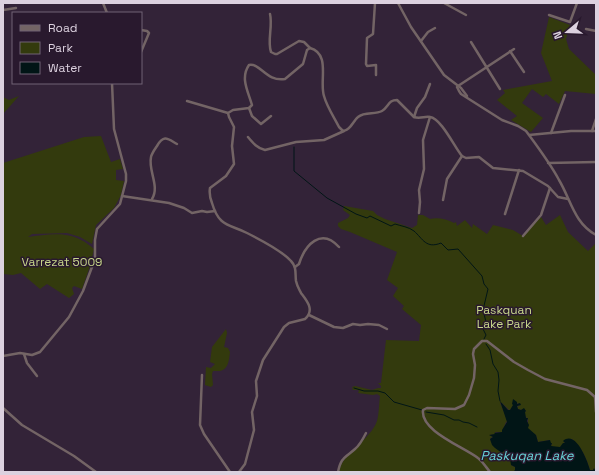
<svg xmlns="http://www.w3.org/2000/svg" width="599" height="475" font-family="'Space Grotesk',sans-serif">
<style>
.green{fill:#333a0d}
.water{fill:#011516}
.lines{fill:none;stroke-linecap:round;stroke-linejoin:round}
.stream{stroke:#011516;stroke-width:1}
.minor{stroke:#736465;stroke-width:2.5}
.labels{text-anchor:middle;stroke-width:3;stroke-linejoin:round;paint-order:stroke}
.park-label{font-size:12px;fill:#c8d78b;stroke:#29192e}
.water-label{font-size:13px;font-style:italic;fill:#67d4d8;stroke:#29192e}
</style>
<rect width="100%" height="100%" fill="#332338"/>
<!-- green -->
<g class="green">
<polygon points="549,17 570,25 566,39 569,49 596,75 596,94 565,91 559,104 546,94 543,97 532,89 522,103 543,118 531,132 511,120 517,116 497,100 505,93 503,90 552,81 541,53"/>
<polygon points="19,96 3,114 3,97 9,100"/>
<path d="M101 136 111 162 120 159 123 169 116 170V180L124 181 121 195 114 208 96 225 92 244 80 237 67 233 32 234 28 237C45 235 65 231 81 240 86 242 90 246 94 249L90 266 82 289 74 286 72 288 74 294 69 298 47 284 40 289 21 273 13 275 3 274V163L84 137Z"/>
<path d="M344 206 373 211 377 215 385 219 412 228 417 225 418 215H423L430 219C437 217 447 219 454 223L456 222 457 226 465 220 472 228 473 224 487 234 493 225 513 230 523 236 541 217 546 225 560 215 568 232 588 251 596 243V470L595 469 594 470H590C587 460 582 447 572 439L564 441 565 444 560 447H550L552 444H550V440L538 442 536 435 528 430V419L525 416V412L526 411 518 409 517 407 520 405 514 401 513 402V406L510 410H509L502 403H500L508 421 506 422 502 432H495L496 434 490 435 493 436 490 439C494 448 494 446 502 452L504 451 507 458 511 460V465L515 467V472H339C342 452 370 441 377 421 379 414 379 404 380 396L377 394 373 395 358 393 359 391 358 390H353L352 387 355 386 372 390 378 388H381V386L378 383H381L386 340 419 341 421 325 402 309 404 306 393 296 398 288 387 280 397 252 350 232 341 229 338 226V223L348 218 350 215 343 210Z"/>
<path d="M226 329 227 333 224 347 228 348 230 352C229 359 229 369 220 371 218 371 216 371 213 371L212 374 213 385 211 387 205 385 206 367 211 368 215 364 210 362 212 347Z"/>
</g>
<!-- water -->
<path class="water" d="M513 399 517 402V404L520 403 521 405 517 406 518 409 521 410 524 408 526 411 525 412 526 418H528L527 421 529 425 528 428 536 435 538 442 550 440 551 443H552L551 446 560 447 563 443H565L563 441C577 429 589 466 590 470H593L594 468 596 472 514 471 515 470V467L511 465 510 459H508L504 451 502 453 495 448 492 445 490 439 493 437 489 435 495 434 494 433 502 432V430L507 422 500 401 508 410H510L513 405 512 404Z"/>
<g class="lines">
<!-- stream -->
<g class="stream">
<path d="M294 147V171L327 198 356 214 367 218 370 216 391 226 395 224C401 226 409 227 414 231 423 239 426 249 441 243L448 250 458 249 482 276 484 284 488 289 483 310 486 322 483 329 486 335 484 339"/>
<polyline points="486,344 490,350 493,364 498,372 499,380 498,391 500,401"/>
<polyline points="354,388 364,391 378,391 385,393 394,402 422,410"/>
<polyline points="426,412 444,415 454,420 459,420 463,422 469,423 477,427"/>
</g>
<!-- minor -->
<g class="minor">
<polyline points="103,3 107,13"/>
<polyline points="375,3 373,34 367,38 366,64 367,66 376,65 376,75"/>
<polyline points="398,3 411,27 444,75 461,88 467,96"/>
<polyline points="444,3 466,15"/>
<polyline points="3,10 16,8"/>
<path d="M270 14C273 26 267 41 271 52L275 54H277L299 41 304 42 310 48"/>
<polyline points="549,15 570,22 577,3"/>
<polyline points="586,29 596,31"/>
<polyline points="141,30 147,31 149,33 141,52"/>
<polyline points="421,41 428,32 435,28"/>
<polyline points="471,42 500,89"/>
<polyline points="510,51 524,72"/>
<polyline points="458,86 514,49"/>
<path d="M457 87 459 91 461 94 502 120 518 126 526 131C537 146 550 163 559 180 571 200 574 223 596 235"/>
<polyline points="187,101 228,113"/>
<polyline points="249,108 252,116 261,124 271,116"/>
<polyline points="414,117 417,108 425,97 430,84"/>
<polyline points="592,131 596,119"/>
<polyline points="551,133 565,95"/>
<polyline points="529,135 571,131 596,131"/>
<path d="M248 137C253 143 257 148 265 150L296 142 324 140 344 131"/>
<polyline points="548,163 596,162"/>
<polyline points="122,196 169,203 184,208 192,213 202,211 207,212 215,211"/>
<path d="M152 199C160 186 148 171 151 157 152 153 155 149 157 146 164 134 168 139 177 144"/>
<polyline points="443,200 447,179 462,156"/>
<polyline points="419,213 420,202 419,190 424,169 423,140 430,117"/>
<polyline points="505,214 519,170"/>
<polyline points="523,236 541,215 550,188"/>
<path d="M295 267 299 264C305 245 321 227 339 247"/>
<polyline points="309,315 334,327 343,328 353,324 360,325 368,324 379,325 387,329"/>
<polyline points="24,354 27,363 37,376"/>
<polyline points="3,356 20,353 32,355 40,352 69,317 83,291 95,259 95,240 97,229 120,204 126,181 126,174 114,129 112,83"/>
<polyline points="202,375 200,425 204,434 230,472"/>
<polyline points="3,408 22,425 74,456 96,472"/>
<path d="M239 472 245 464 254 430 252 412 257 396 256 381 263 360 284 327 289 323 305 319C315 310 307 301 301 293 299 289 297 286 296 281 295 274 297 267 291 261 283 252 259 239 247 233 229 224 219 227 212 203 210 198 209 194 210 188L226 176 234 164 232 146 234 127 229 117 228 113 233 110 249 108 252 105C248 91 240 78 249 65 261 63 266 82 285 79L303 64 307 50 310 48C331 54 319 81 324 96 327 107 334 117 339 127L343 131C350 131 353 121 358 117 365 111 375 115 382 111 389 107 388 100 397 100L414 117C420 119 425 116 430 117 441 118 455 148 462 156L466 158 479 157 493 168 523 171 548 186 558 197 568 199"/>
<path d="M338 472C341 457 345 458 355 449 360 445 363 439 366 433"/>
<path d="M490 472C486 467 482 461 478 458 464 447 420 431 423 410L427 408 455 409 464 405 469 395 474 378 475 365 473 354 474 349 482 341H487L514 362 528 370 545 379 587 390 595 397 596 412"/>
</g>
</g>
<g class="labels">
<!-- park labels -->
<g class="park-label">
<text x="62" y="266">Varrezat 5009</text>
<text x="504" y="314">Paskquan<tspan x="504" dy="14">Lake Park</tspan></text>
</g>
<!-- water labels -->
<g class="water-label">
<text x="527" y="460">Paskuqan Lake</text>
</g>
</g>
<!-- border -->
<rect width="599" height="475" fill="none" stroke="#dcd1df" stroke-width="8"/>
<!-- legend -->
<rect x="12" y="12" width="130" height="72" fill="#29192e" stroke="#716375"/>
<rect x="20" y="25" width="20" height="6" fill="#736465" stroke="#716375"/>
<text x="48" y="32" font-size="12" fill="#dcd1df">Road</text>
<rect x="20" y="42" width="20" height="12" fill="#333a0d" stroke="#716375"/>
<text x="48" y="52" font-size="12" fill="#dcd1df">Park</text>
<rect x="20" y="62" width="20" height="12" fill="#011516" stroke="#716375"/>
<text x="48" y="72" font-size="12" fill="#dcd1df">Water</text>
<!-- north arrow -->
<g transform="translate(567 32) rotate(251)" stroke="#29192e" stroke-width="3" paint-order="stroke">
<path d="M0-3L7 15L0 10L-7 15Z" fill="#dcd1df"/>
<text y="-6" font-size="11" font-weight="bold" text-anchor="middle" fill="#dcd1df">N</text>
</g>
</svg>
